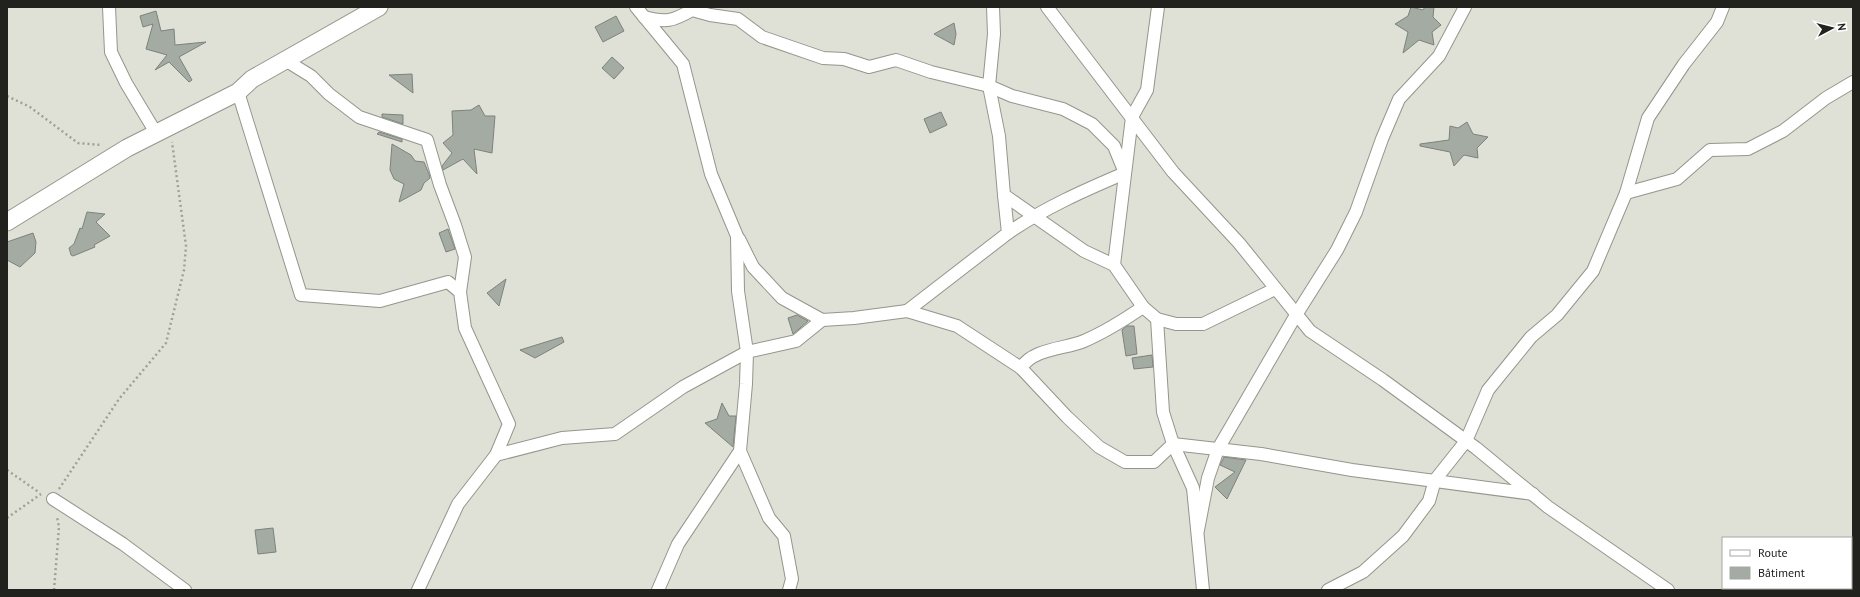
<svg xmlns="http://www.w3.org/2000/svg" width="1860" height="597" font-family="'PT Sans',sans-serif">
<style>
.building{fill:#a3aba3;stroke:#7b837b}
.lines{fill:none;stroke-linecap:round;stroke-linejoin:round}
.minor-casing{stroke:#94958b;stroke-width:14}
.secondary-casing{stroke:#94958b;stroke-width:19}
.path{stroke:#9fa097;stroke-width:2.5;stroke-dasharray:2 3;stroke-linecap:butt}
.minor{stroke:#fff;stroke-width:12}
.secondary{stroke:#fff;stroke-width:17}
</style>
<rect width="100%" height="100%" fill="#e0e1d6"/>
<!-- building -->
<g class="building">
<polygon points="1411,7 1423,10 1425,7 1434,7 1433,17 1441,25 1432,32 1434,45 1419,40 1403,53 1408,32 1395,24 1408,16"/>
<polygon points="156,11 161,31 174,29 175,45 206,42 179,57 192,80 189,82 169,62 155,70 167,55 146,49 153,24 143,27 140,16"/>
<polygon points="616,16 624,31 603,42 595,27"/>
<polygon points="954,23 956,34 954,45 934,34"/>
<polygon points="612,57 624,68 614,79 602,68"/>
<polygon points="412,74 413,93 389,75"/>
<polygon points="479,105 485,116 495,116 492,153 474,149 477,174 463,159 443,170 442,166 452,153 443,143 453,135 452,111 471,110"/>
<polygon points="941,112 947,125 930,133 924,119"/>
<polygon points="382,114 403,115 403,124 382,117"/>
<polygon points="1467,122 1473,134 1488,137 1477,148 1478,158 1464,155 1454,166 1450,152 1420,146 1420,144 1449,140 1450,126 1458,128"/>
<polygon points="379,132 402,139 402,142 377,134"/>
<polygon points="392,144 411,155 415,161 424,162 429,174 430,178 424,183 421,190 399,202 404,184 394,179 390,170"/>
<polygon points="87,212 105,214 96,222 110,236 94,245 95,247 73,256 71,255 69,248 74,244 80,228 82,229"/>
<polygon points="448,229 455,249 446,252 439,233"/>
<polygon points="33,233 36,242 35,253 20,267 7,260 7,242"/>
<polygon points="506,279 499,306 487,293"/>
<polygon points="797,315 808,321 793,334 788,318"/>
<polygon points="1127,326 1134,326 1137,354 1126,356 1122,330"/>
<polygon points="562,337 564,342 535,358 520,350"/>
<polygon points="1152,355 1153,367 1134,369 1132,358"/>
<polygon points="722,403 729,416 736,416 733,447 705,423 717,419"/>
<polygon points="1224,457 1246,460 1227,499 1215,487 1235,472 1220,465"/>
<polygon points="273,528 276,552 258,554 255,530"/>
</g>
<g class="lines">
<defs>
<g id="minor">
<polyline points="109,7 111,52 126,83 156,133"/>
<polyline points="993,7 994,34 989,86 999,136 1004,195 1084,251 1114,265 1143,307 1157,319 1176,324 1203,324 1275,289"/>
<polyline points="1047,7 1173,172 1239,243 1310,331 1383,380 1476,448 1548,507 1668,590"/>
<path d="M644 17C666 23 673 21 692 10L710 15 738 19 762 37 823 58 844 59 869 67 896 60 931 72 989 86 1012 96 1063 109 1092 124 1114 146 1125 173C1085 190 1044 208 1008 233"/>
<polyline points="285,60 311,76 329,94 359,117 427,140 440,185 455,225 465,257 460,292"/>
<polyline points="238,92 301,295 380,301 448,282 460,292 465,328 509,424 496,455 458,504 418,590"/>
<polyline points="1626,193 1648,118 1684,64 1717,22 1723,7"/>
<polyline points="739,239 753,267 782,298 822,320"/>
<polyline points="1114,265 1132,117 1147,90 1158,7"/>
<polyline points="907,311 957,326 1021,368 1067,417 1099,447 1125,462 1154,462 1173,444 1261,454 1352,470 1533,494"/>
<polyline points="1157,319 1163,412 1173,444 1193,488 1203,590"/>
<path d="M1021 368C1033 348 1066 349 1084 341 1105 332 1124 320 1143 307"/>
<polyline points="496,455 562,438 615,434 683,387 747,352 738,291 737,236 711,174 683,64 636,7"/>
<polyline points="53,499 123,544 185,590"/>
<polyline points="1198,530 1208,478 1218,449 1296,315 1337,250 1356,212 1382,139 1399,99 1439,56 1465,7"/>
<polyline points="658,590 678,544 740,451"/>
<polyline points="789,590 792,579 784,536 769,518 740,451 746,384 747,352 796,341 822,320 854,318 907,311 1008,233 1004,195"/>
<polyline points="1328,590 1363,572 1403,536 1429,501 1435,480 1466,441 1488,390 1531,337 1557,315 1593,271 1626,193 1677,179 1710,150 1748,149 1783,131 1826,98 1853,82"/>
</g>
<polyline id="secondary" points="7,222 127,148 238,92 252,79 379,7"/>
</defs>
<!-- minor casing -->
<use href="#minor" class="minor-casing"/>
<!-- secondary casing -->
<use href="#secondary" class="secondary-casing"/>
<!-- path -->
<g class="path">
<polyline points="7,96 30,107 78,143 101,145"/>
<polyline points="7,470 40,493"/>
<polyline points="59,489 119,399 166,343 184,270 186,246 172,142"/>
<polyline points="7,518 41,494"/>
<polyline points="54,590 59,527 57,517"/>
</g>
<!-- minor -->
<use href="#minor" class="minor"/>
<!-- secondary -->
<use href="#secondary" class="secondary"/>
</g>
<!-- border -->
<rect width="1860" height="597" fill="none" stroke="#21221e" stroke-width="16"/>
<!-- legend -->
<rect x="1722" y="537" width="130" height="52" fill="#ffffff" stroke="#a6a7a5"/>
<rect x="1730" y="550" width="20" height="6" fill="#ffffff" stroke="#a6a7a5"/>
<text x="1758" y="557" font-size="12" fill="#21221e">Route</text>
<rect x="1730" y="567" width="20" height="12" fill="#a3aba3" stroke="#a6a7a5"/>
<text x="1758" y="577" font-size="12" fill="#21221e">Bâtiment</text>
<!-- north arrow -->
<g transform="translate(1832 28) rotate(83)" stroke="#ffffff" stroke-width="3" paint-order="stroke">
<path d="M0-3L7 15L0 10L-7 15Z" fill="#21221e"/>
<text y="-6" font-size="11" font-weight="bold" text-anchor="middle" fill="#21221e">N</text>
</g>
</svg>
